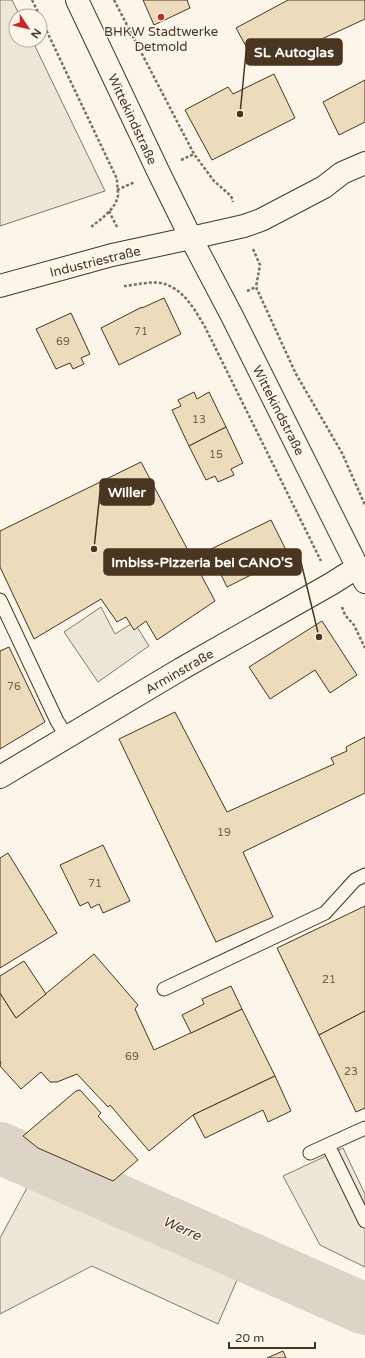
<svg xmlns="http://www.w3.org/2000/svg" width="365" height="1358" font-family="'Varela Round',sans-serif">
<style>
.green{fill:#ede6d9;stroke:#887966}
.parking{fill:#ede7d9;stroke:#887966}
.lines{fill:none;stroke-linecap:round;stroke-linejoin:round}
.river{stroke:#dcd4c6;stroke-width:52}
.building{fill:#ecdcbc;stroke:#4a3520}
.lane-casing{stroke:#4a3520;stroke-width:15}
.street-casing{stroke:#4a3520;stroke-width:24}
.secondary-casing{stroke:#4a3520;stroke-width:24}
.path{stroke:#7f6f5c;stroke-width:2.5;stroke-dasharray:3 2;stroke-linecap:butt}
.lane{stroke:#fbf6e9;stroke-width:13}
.street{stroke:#fbf6e9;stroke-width:22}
.secondary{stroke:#fbf6e9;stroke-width:22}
.poi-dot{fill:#c62828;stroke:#fbf6e9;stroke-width:1.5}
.labels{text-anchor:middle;stroke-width:3;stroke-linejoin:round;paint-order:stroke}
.number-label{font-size:11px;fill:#725f47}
.poi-label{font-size:13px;fill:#4a3520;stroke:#fbf6e9}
.street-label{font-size:13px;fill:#4a3520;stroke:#fbf6e9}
.water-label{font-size:14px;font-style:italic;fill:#4a3520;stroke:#fbf6e9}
.leader{fill:none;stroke:#4a3520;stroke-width:1.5}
.callout-dot{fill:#4a3520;stroke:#fbf6e9;stroke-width:1.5}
.callout{fill:#4a3520;stroke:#4a3520;stroke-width:1.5}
.callout-label{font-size:14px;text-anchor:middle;font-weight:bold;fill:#fff}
</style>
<rect width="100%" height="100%" fill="#fbf6e9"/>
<!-- green -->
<polygon class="green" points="28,1186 67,1204 113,1216 177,1253 240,1273 218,1324 92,1266 0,1314 0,1238"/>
<!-- parking -->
<g class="parking">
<polygon points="0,0 12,0 20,16 16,16 16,40 32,40 105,191 0,226"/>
<polygon points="101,607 115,634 134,622 149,646 98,682 64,632"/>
<polygon points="343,1148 365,1194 365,1267 320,1245 283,1176"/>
</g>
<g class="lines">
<!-- river -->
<polyline class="river" points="0,1148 365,1309"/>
</g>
<!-- building -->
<g class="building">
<polygon points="143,0 187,0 190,8 154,25"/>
<polygon points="288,0 365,0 365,19 300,49 297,42 254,61 236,28"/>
<polygon points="274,74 295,118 212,160 185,110 228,87 233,94"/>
<polygon points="365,80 365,122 339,135 323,102"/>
<polygon points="164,298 181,334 119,365 101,328 142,307 142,308"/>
<polygon points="71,313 90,354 81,358 84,364 73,369 70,363 56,369 36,329"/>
<polygon points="194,392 197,399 209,392 226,427 189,446 172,410 181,406 178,400"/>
<polygon points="226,427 243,463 231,469 234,475 218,482 215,476 206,480 189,446"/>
<polygon points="141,462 215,601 157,640 146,621 134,630 126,617 117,622 101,599 34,639 0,567 0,531"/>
<polygon points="271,520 289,556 227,587 209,550"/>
<polygon points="322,621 357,675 330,693 315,670 270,699 249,667"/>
<polygon points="9,647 45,722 0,749 0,651"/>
<polygon points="175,712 227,812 334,764 331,758 347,751 346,747 365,737 365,793 243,852 273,917 216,942 119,739"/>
<polygon points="103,845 130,901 103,913 99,904 91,908 88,902 80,906 60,865"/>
<polygon points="8,853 57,933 0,968 0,858"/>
<polygon points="365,906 365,1011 319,1035 277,948"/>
<polygon points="94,954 138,1005 135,1009 154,1050 242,1009 275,1076 193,1115 149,1151 110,1105 108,1107 77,1074 57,1082 50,1082 41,1072 21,1089 0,1066 1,1062 0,1061 0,993 16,1018"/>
<polygon points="24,961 46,994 16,1018 0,993 0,976"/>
<polygon points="231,986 242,1009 191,1033 182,1015 204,1004 202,999"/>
<polygon points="365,1011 365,1108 356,1112 319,1035"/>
<polygon points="275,1076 291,1111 268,1122 263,1110 205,1138 193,1115"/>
<polygon points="80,1090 101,1113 98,1116 138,1160 113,1181 38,1148 23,1136 76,1091"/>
<polygon points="283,1351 286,1358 267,1358"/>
</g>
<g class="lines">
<defs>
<g id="lane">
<polyline points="0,600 57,721 67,737"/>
<polyline points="164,989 325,913 355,880 365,875"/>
<polyline points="328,1145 365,1221"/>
<polyline points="310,1153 365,1128"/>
</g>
<g id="street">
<polyline points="191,238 244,226 261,220 324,187 342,173 365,163"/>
<polyline points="0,777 181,669 331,584 358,567"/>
</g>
<g id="secondary">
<polyline points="77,0 158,171 191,238 232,316 365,582"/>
<polyline points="0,286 112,255 191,238"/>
</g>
</defs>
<!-- lane casing -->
<use href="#lane" class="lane-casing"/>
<!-- street casing -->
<use href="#street" class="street-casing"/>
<!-- secondary casing -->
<use href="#secondary" class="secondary-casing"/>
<!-- path -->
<g class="path">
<polyline points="32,0 40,16"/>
<polyline points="114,0 194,154 214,181 231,196 233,202"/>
<path d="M40 17 117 179C117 184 118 190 118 195 116 209 101 219 91 227"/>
<polyline points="181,160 194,154"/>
<polyline points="117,190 135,182"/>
<polyline points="109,211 117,227"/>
<polyline points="253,249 260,265 256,287 296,374 342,453 365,505"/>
<path d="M124 286C136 285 154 280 165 284 185 291 195 310 205 327L321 561"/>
<polyline points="247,291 256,287"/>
<polyline points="342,607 345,615 354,625 365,648"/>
</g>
<!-- lane -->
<use href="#lane" class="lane"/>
<!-- street -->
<use href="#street" class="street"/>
<!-- secondary -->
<use href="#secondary" class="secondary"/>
</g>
<!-- markers -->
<circle class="poi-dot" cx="161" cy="17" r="4"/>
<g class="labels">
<!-- number labels -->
<g class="number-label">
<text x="141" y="335">71</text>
<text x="63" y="345">69</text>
<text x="199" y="423">13</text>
<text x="216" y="458">15</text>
<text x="14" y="690">76</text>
<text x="224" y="836">19</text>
<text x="95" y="887">71</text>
<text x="329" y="983">21</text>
<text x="132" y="1060">69</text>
<text x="351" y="1075">23</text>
</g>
<!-- poi labels -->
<g class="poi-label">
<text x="161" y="36">BHKW Stadtwerke<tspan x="161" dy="15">Detmold</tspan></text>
</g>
<!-- street labels -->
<g class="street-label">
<text transform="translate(133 119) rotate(65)" y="5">Wittekindstraße</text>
<text transform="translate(95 261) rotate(-14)" y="5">Industriestraße</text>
<text transform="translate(279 410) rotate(63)" y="5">Wittekindstraße</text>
<text transform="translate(179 671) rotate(-30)" y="5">Arminstraße</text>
</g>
<!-- water labels -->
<g class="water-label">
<text transform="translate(182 1228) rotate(24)" y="5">Werre</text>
</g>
</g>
<!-- callouts -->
<path class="leader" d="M240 114L246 52M94 549L100 492M319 637L301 562"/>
<g class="callout-dot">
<circle cx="240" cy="114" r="4"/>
<circle cx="94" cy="549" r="4"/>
<circle cx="319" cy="637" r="4"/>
</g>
<g class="callout">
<rect x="246" y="39" width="96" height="26" rx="4"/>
<rect x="100" y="479" width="54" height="26" rx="4"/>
<rect x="104" y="549" width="197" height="26" rx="4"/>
</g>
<g class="callout-label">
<text x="294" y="57">SL Autoglas</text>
<text x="127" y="497">Willer</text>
<text x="202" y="567">Imbiss-Pizzeria bei CANO'S</text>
</g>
<!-- north arrow -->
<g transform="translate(28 28) rotate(125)"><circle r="19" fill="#fbf6e9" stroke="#b4a999"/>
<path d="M0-3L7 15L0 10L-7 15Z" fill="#c62828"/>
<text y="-6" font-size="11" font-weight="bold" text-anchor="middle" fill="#4a3520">N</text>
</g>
<!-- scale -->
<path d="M229 1342v6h86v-6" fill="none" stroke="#4a3520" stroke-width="2"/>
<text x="235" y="1342" font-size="12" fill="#4a3520" stroke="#fbf6e9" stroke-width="3" paint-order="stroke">20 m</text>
</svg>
